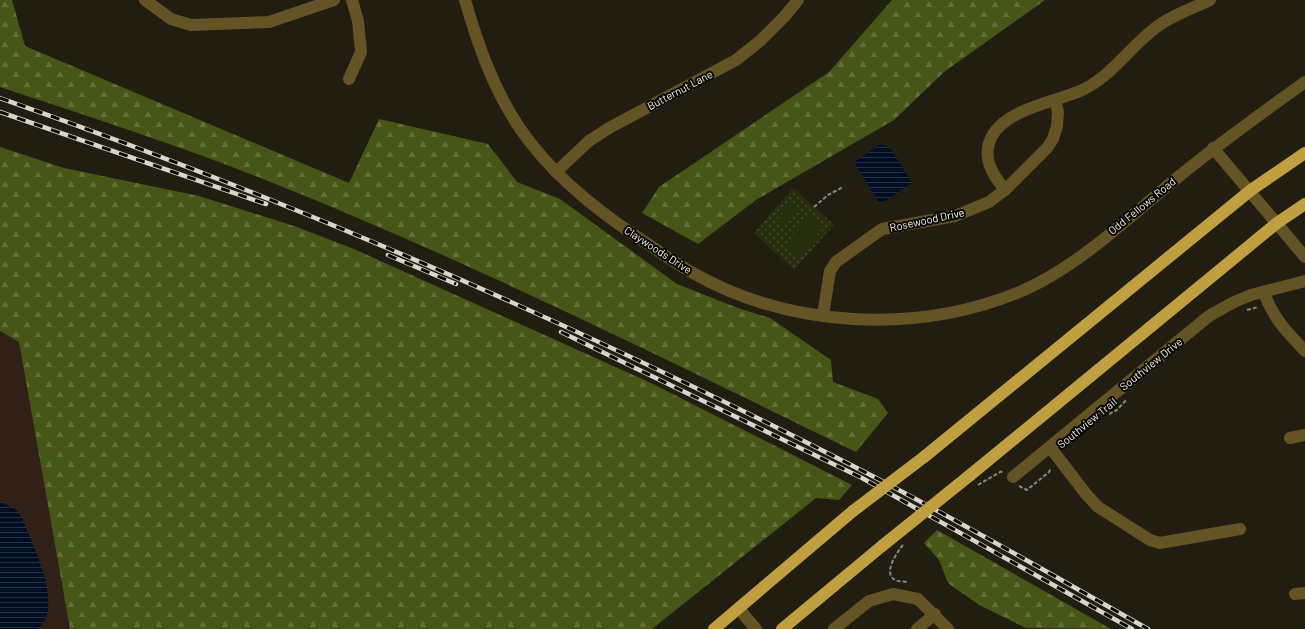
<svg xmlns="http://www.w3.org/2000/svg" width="1305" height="629" font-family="Barlow,sans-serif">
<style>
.industrial{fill:#302017}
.green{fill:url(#green-dots)}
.forest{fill:url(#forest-firs)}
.pitch{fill:#262e0d}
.water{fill:url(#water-rules)}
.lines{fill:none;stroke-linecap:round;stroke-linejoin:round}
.path{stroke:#89867b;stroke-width:2;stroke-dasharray:4 2;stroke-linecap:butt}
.minor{stroke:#635325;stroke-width:12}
.highway{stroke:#bf9f40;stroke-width:12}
.rail-casing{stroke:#d8d6cc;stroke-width:4.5}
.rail{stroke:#090703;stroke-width:3;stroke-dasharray:9;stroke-linecap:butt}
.highway-bridge{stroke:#bf9f40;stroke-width:12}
.labels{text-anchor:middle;stroke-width:4;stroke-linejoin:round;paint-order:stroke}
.street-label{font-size:11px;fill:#f4f2e9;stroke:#090703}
</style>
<defs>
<pattern id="green-dots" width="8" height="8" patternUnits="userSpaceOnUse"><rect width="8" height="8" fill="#262e0d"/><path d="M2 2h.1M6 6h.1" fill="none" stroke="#464d30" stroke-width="1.8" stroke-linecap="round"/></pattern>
<pattern id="forest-firs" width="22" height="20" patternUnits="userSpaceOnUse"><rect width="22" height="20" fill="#465616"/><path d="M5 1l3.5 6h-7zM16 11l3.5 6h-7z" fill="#616f38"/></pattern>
<pattern id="water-rules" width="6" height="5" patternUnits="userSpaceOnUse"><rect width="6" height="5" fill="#000e23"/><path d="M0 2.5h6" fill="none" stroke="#263243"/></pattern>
</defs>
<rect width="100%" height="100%" fill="#211d10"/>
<!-- industrial -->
<polygon class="industrial" points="0,331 19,341 70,629 0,629"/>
<!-- green -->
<polygon class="green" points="793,188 834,225 794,270 754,233"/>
<!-- forest -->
<g class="forest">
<path d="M0 0H12L25 46 349 183 379 119 488 144 517 182 560 199 677 284 738 308 770 318 831 360 833 382 878 399 888 413 856 452C665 359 475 264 278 185 187 148 93 118 0 87Z"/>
<polygon points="892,0 1045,0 944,72 894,120 756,200 698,244 642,213 659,187 829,72"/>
<polygon points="0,147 64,168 199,196 294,226 354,249 651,383 852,485 839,500 816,498 652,629 70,629 19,342 0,331"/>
<polygon points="937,530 1111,629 1026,628 979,605 948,583 939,560 924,543"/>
</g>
<!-- pitch -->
<g class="pitch">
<polygon points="791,203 799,210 784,227 777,220"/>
<polygon points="809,216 823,228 797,259 784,246"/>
</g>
<!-- water -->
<g class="water">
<polygon points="881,144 890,148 912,183 880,204 854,162"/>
<path d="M0 501 17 510 22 518C32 544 66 609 37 629H0Z"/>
</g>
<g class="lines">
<!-- path -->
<g class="path">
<polyline points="814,207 828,195 843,187"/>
<polyline points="1247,310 1258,307"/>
<polyline points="1109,414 1117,410 1127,399"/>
<polyline points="978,485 1000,472 1004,471"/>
<polyline points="1019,486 1027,490 1049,472 1051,468"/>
<path d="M903 545C898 551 882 573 895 580 899 582 904 581 908 582"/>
</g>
<!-- minor -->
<g class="minor">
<polyline points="145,0 171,19 191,25 269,22 334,0"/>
<path d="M465 0C478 45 493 88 519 127 550 173 593 208 639 238 657 250 675 263 693 273 790 328 915 334 1017 293 1076 269 1128 218 1177 178 1218 144 1262 113 1305 82"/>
<polyline points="349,79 361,52 358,21 352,0"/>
<polyline points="1213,148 1305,257"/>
<polyline points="556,172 589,141 609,128 736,60 760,41 785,16 798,0"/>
<path d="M1005 190C992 174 981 157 992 136 1007 109 1054 102 1080 91 1110 78 1128 49 1154 29 1170 16 1191 9 1210 0"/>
<path d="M1264 292C1272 317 1287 332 1305 351"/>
<polyline points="823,315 830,271 836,262 882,229 955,216 989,202 1005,190 1047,148 1053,139 1057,126 1058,112 1055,100"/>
<polyline points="1290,438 1305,435"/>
<polyline points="1050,447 1086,494 1098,507 1150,540 1160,543 1240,529"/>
<polyline points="1013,477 1209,316 1234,302 1251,295 1305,281"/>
<polyline points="1295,594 1305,593"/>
<polyline points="739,609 756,629"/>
<polyline points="834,629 869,601 893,594 918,599 948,629"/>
<polyline points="917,629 935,614"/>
</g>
<!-- highway -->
<g class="highway">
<polyline points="924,457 1251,190 1305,153"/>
<polyline points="969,476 1277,223 1305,204"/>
<polyline points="714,629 853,511"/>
<polyline points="782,629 882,546"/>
</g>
<defs>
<g id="rail">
<path d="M0 98C292 200 577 325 853 466 953 517 1050 574 1148 629"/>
<polyline points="0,112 266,204"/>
<polyline points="388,255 456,284"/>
<polyline points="561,332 862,478 1132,629"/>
</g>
</defs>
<!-- rail casing -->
<use href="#rail" class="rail-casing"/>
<!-- rail -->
<use href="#rail" class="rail"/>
<!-- highway-bridge -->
<g class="highway-bridge">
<polyline points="853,511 924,457"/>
<polyline points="882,546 969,476"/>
</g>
</g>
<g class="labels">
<!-- street labels -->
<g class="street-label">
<text transform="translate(680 90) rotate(-28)" y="4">Butternut Lane</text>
<text transform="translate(1142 206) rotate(-39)" y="4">Odd Fellows Road</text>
<text transform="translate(927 220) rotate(-12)" y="4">Rosewood Drive</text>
<text transform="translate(658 250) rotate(33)" y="4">Claywoods Drive</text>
<text transform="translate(1151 364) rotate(-39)" y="4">Southview Drive</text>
<text transform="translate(1087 423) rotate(-39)" y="4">Southview Trail</text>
</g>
</g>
</svg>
